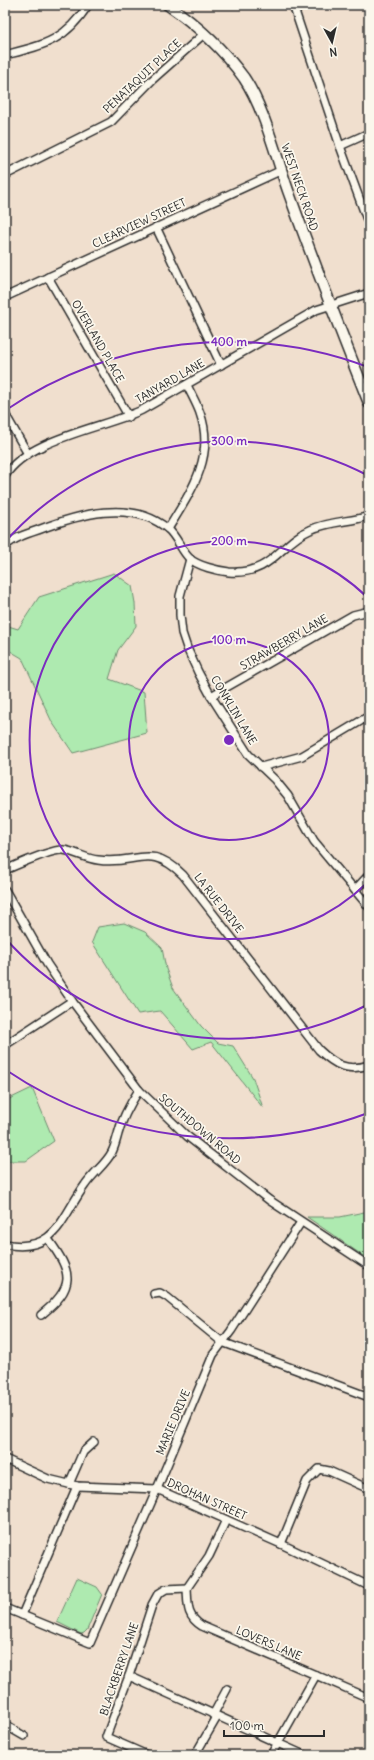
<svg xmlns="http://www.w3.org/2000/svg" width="374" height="1760" font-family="Delius,sans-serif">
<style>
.green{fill:#aeeab0;stroke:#6c8a6e}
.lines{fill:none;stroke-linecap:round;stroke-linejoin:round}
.street-casing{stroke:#2b2b2b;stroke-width:10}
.secondary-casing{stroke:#2b2b2b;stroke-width:13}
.street{stroke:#fbf7ec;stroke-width:7}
.secondary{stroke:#fbf7ec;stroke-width:10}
.ring{fill:none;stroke:#7b2cbf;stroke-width:2}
.labels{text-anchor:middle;stroke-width:3.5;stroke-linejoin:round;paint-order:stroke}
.street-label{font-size:11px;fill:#2b2b2b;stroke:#fbf7ec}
.centre{fill:#7b2cbf;stroke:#fbf7ec;stroke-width:2}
.ring-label{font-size:12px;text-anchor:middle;font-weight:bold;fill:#7b2cbf;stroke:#fbf7ec;stroke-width:3.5;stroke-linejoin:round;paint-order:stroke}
</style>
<rect width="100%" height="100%" fill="#f0dfce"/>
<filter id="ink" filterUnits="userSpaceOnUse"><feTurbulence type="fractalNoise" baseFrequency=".025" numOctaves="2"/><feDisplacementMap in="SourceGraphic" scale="8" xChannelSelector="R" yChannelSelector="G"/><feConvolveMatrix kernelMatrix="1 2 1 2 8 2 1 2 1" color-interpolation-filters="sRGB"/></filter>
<g filter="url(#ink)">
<!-- green -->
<g class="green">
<polygon points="114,573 132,586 135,603 136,626 118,650 109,679 144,692 147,733 73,753 52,722 22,658 5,648 5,625 18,629 39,597"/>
<polygon points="124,923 145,932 162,948 166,969 173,988 201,1026 218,1043 233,1046 253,1078 263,1108 211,1042 193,1049 160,1011 138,1014 92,942 98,927"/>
<polygon points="32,1088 54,1141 26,1161 8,1161 5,1157 5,1101"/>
<polygon points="369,1211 369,1260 307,1217 340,1217"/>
<polygon points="77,1578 97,1587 102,1594 87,1630 84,1633 81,1634 57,1622"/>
</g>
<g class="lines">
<defs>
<g id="street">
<polyline points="293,5 340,146 369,225"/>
<path d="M5 55C44 45 65 41 88 5"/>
<polyline points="340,146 369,133"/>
<polyline points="5,175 111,122 152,80 205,33"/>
<polyline points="156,227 221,365"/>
<polyline points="48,277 129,417"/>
<polyline points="5,297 282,170"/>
<polyline points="5,414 28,454"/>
<path d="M5 476C27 439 103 428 142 410L316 310 369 293"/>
<path d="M168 529C190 493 216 457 200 413 197 404 191 394 187 385"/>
<path d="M5 546C14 538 26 534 38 530 77 515 131 498 168 529 177 537 181 550 189 558 197 566 219 571 229 572 273 575 279 543 310 530 329 521 350 522 369 516"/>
<polyline points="190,559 180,596 180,615 182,633 187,648 198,672 211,696 248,754 275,780 288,796 314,841 369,907"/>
<polyline points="211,696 353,615 369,611"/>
<polyline points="261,767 302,756 369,716"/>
<path d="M5 870C17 865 51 849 63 850 74 851 86 859 98 860 136 866 149 841 183 875L319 1050C335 1065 347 1072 369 1065"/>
<polyline points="5,890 47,964 72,1001 139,1090 187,1136 269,1200 369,1266"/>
<polyline points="355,890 369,875"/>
<polyline points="5,1045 72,1001"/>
<path d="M5 1244C56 1254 61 1218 85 1185 93 1173 106 1164 112 1152 115 1146 116 1141 118 1134 122 1118 130 1104 139 1090"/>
<polyline points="154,1294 160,1293 167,1297 222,1342 369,1397"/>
<path d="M41 1315C76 1287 73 1273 48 1239"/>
<polyline points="5,1459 48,1479 77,1486 157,1489 281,1544 369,1586"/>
<polyline points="69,1484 83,1452 94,1442"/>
<polyline points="281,1544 307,1481 319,1469 329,1471 369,1489"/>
<path d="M187 1588C188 1605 186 1616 202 1626L369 1698"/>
<polyline points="187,1588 209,1556 226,1520"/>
<polyline points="5,1608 90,1643 157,1489 213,1355 231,1331 301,1222"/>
<polyline points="22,1615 77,1486"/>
<polyline points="129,1676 304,1755"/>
<polyline points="213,1715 227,1689"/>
<polyline points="5,1725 24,1736"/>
<polyline points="147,1755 106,1737 129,1676 152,1605 158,1594 166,1589 187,1588"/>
<polyline points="195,1755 217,1717"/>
<polyline points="271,1755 316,1675"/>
</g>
<path id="secondary" d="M168 5C197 25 223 49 244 78 265 109 277 161 290 196 315 266 342 335 369 403"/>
</defs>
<!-- street casing -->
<use href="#street" class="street-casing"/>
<!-- secondary casing -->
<use href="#secondary" class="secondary-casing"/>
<!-- street -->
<use href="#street" class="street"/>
<!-- secondary -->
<use href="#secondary" class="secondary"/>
</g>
</g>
<!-- distance rings -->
<g class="ring">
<circle cx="229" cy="740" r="100"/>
<path d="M368 882A199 199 0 1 1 368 598"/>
<path d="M367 1005A299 299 0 0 1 5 938M5 542A299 299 0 0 1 367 475"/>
<path d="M368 1113A398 398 0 0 1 6 1070M6 410A398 398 0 0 1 368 367"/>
</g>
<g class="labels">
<!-- street labels -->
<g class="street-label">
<text transform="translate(142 76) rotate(-43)" y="4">PENATAQUIT PLACE</text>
<text transform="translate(300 187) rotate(71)" y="4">WEST NECK ROAD</text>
<text transform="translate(139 223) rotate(-25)" y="4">CLEARVIEW STREET</text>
<text transform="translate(98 341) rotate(60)" y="4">OVERLAND PLACE</text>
<text transform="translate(170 381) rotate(-30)" y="4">TANYARD LANE</text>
<text transform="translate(284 642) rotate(-30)" y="4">STRAWBERRY LANE</text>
<text transform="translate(234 710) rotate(59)" y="4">CONKLIN LANE</text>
<text transform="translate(219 903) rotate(52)" y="4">LA RUE DRIVE</text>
<text transform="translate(200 1129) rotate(40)" y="4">SOUTHDOWN ROAD</text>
<text transform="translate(173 1422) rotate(-67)" y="4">MARIE DRIVE</text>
<text transform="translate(207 1499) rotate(24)" y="4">DROHAN STREET</text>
<text transform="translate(269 1643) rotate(23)" y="4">LOVERS LANE</text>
<text transform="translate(119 1669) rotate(-71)" y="4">BLACKBERRY LANE</text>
</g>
</g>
<circle cx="229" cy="740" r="6" class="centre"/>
<g class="ring-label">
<text x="229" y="346">400 m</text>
<text x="229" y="445">300 m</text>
<text x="229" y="545">200 m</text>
<text x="229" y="644">100 m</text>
</g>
<!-- margin -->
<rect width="374" height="1760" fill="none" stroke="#fbf7ec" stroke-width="20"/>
<rect x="10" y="10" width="354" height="1740" fill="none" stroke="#2b2b2b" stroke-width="1.5" filter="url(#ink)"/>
<!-- north arrow -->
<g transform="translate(332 42) rotate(172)" stroke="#fbf7ec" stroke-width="3" paint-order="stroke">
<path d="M0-3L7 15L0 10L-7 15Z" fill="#2b2b2b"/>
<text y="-6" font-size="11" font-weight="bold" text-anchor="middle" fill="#2b2b2b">N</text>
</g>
<!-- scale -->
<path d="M224 1730v6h100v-6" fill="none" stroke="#2b2b2b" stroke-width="2"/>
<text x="230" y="1730" font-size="12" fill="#2b2b2b" stroke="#fbf7ec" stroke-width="3" paint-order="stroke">100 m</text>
</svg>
